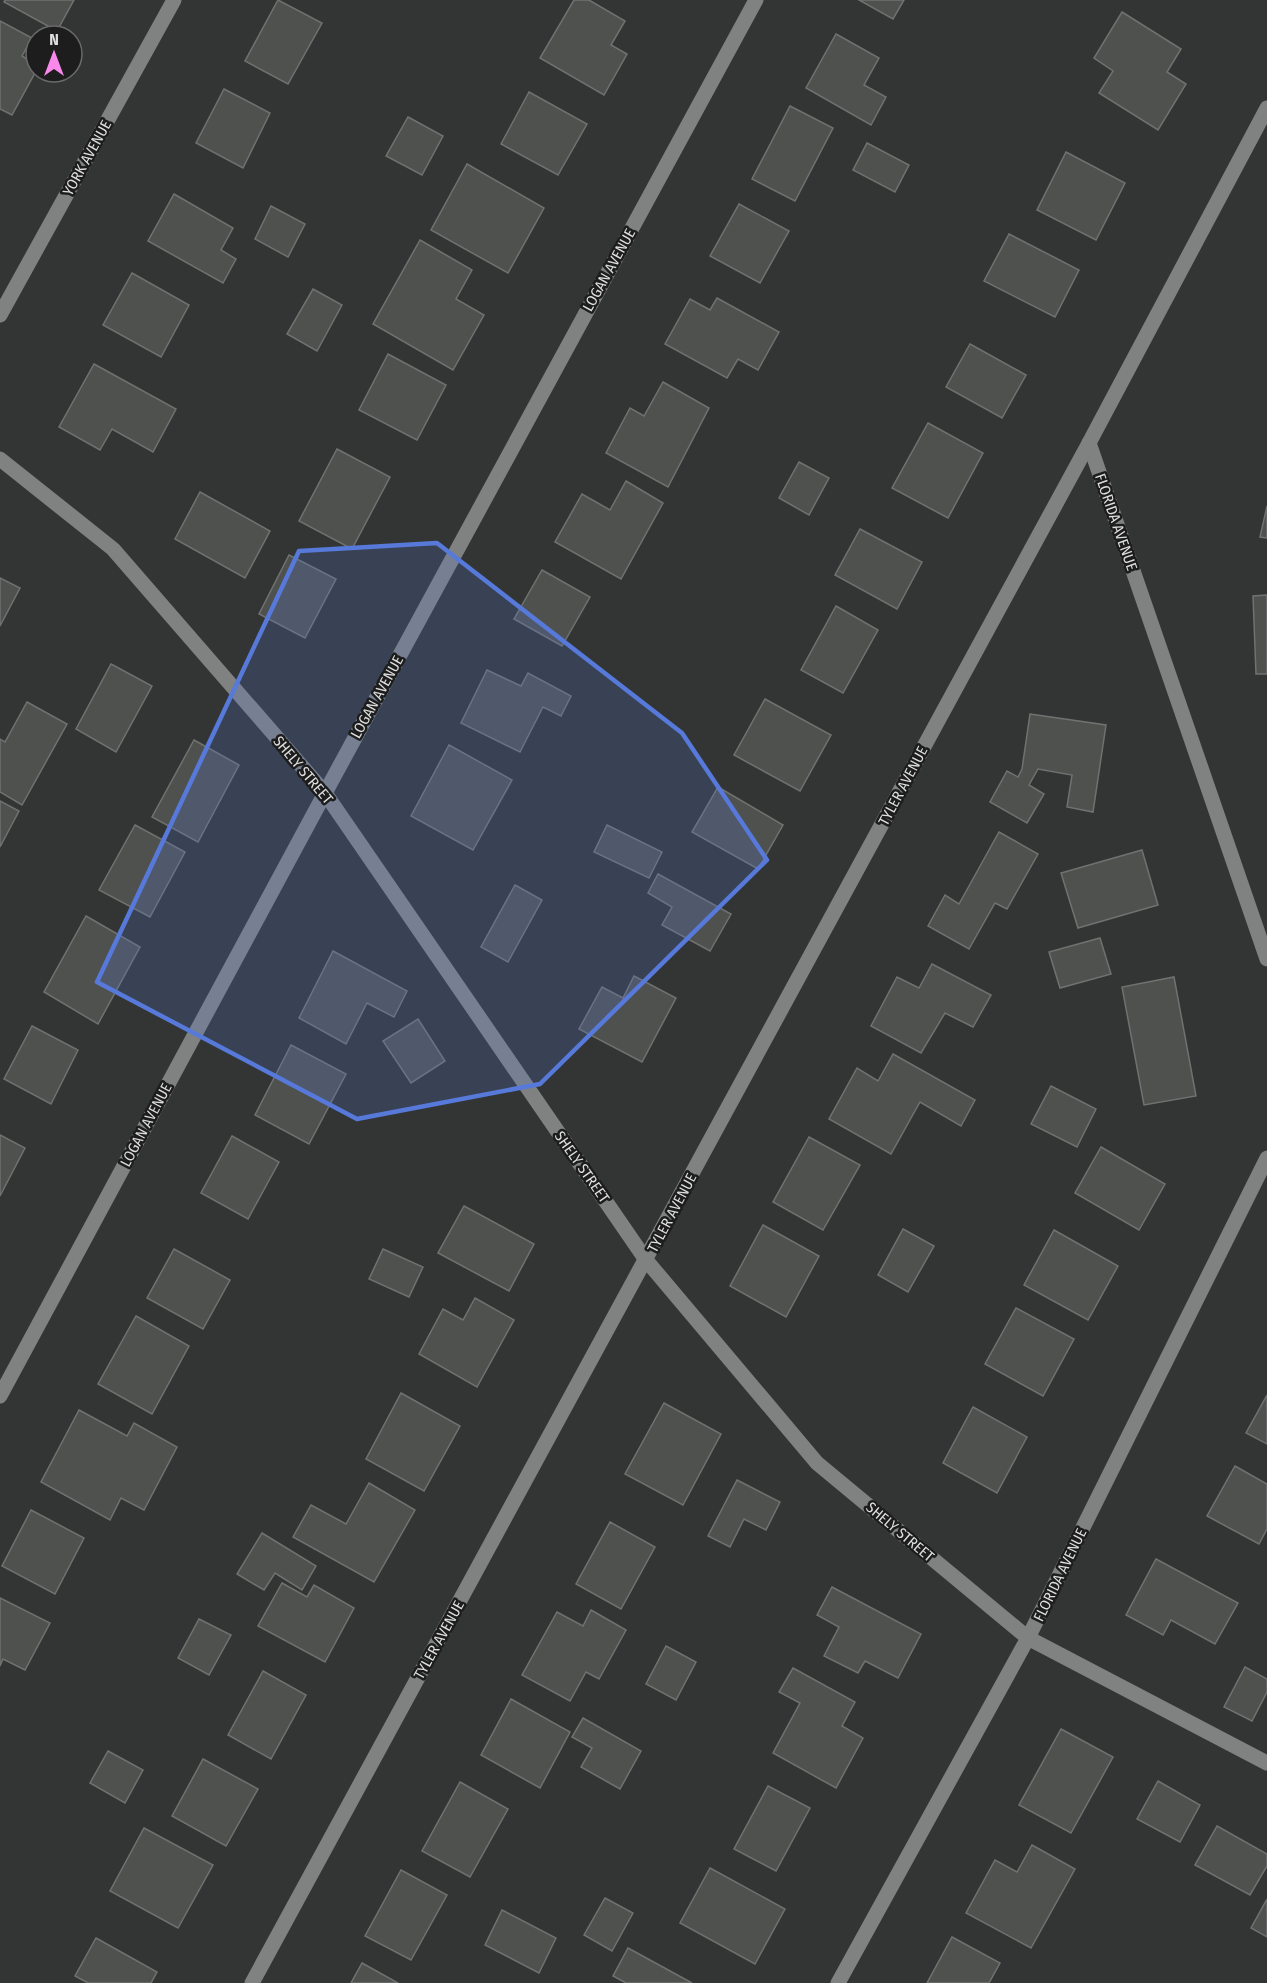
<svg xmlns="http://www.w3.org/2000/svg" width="1267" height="1983" font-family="'Fira Sans Condensed',sans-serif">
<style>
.building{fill:#4f514f;stroke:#6f7270;stroke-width:1.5}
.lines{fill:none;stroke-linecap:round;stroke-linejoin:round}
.minor{stroke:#7f8280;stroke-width:15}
.marked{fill:#5779da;fill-opacity:0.2;stroke:#5779da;stroke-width:4.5;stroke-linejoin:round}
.labels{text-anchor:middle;stroke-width:5;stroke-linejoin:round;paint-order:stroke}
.street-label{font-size:15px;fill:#dddedd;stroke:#1c1d1c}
</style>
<rect width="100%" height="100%" fill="#333534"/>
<!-- building -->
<g class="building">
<polygon points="5,0 74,0 57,31 4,2"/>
<polygon points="278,0 322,23 288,84 245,61"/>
<polygon points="574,0 589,0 625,21 611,45 627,54 604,95 540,58"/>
<polygon points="859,0 904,0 893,19"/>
<polygon points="1122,12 1181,49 1167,72 1186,84 1158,130 1099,93 1113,71 1094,58"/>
<polygon points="0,21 32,38 22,56 36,65 36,71 12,115 0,109"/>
<polygon points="836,34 879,58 864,85 886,97 871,125 806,88"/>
<polygon points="224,89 270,113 243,168 196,143"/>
<polygon points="529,92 587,124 558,175 501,144"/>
<polygon points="790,106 833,128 795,201 752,179"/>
<polygon points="408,117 443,136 422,175 386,156"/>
<polygon points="867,143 909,165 895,192 853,170"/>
<polygon points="1066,152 1125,183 1096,240 1037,210"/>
<polygon points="467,164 544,208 508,273 431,230"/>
<polygon points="174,194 233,228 221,250 236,259 223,283 148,241"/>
<polygon points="739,204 789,231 760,283 710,256"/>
<polygon points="271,206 305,224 288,257 255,239"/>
<polygon points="1009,234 1079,270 1055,317 984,281"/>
<polygon points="420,240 472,270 456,299 484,315 453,370 373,324"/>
<polygon points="132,273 189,305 161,357 103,325"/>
<polygon points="313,289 342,305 317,351 287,334"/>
<polygon points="717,298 779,332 758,370 738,359 727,378 665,344 690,299 710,310"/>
<polygon points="970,344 1026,375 1002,418 946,387"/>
<polygon points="388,354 446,385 417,440 359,410"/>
<polygon points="94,364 176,409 153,452 112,429 100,450 59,427"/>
<polygon points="663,382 709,408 668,487 606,453 630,408 644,416"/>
<polygon points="928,423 983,453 948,518 892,488"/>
<polygon points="337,449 390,477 352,549 299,521"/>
<polygon points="799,462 829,478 809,515 779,498"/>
<polygon points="626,481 663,503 621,579 555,542 582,494 610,510"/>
<polygon points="200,492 270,531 245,578 175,539"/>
<polygon points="1267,506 1267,538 1260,537"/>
<polygon points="860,529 922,562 897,609 835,575"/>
<polygon points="289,555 336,579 305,638 259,614"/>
<polygon points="542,570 590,597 562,646 514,619"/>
<polygon points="0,578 20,588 0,626"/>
<polygon points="1267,595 1267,674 1256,674 1253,596"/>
<polygon points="836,606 878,630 843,693 801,670"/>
<polygon points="111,664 152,686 116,752 76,729"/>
<polygon points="487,670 521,686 528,673 571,696 561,716 543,707 520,752 461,723"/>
<polygon points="765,699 831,735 800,791 734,755"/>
<polygon points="27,702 67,724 22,805 0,792 0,739 5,742"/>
<polygon points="1030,714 1106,725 1093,812 1067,807 1072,775 1038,769 1029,785 1044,794 1027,823 990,802 1007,771 1018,777 1022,769"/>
<polygon points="194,740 239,765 198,842 152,817"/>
<polygon points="449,745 512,780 473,850 411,816"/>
<polygon points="718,787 783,825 758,869 692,832"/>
<polygon points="0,801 19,811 0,847"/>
<polygon points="135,825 185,852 150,917 99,890"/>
<polygon points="607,825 662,852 649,878 594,852"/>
<polygon points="999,832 1038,854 1007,909 995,903 969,949 928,926 945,895 959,904"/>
<polygon points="1142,850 1158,905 1078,928 1061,873"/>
<polygon points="658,874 731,914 710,951 662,925 672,907 648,893"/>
<polygon points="515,885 542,900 508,962 481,947"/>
<polygon points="86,916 140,947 98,1024 44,992"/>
<polygon points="1100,938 1111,974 1060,988 1049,952"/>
<polygon points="333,951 407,991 394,1017 367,1003 346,1044 299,1018"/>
<polygon points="932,964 991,995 973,1027 945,1013 921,1053 871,1026 897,977 919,988"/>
<polygon points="634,976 676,998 642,1062 579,1029 602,987 623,998"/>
<polygon points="1174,977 1196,1096 1144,1105 1122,987"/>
<polygon points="418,1019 445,1061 411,1083 383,1041"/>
<polygon points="32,1026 78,1050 51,1104 4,1079"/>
<polygon points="291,1045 346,1074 309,1144 255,1115"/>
<polygon points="893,1054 975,1100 961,1126 920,1102 891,1154 829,1119 857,1068 878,1081"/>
<polygon points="1051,1086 1096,1109 1077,1147 1031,1124"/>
<polygon points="0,1135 25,1148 0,1196"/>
<polygon points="232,1136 279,1162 248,1219 201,1193"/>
<polygon points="809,1137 860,1165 823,1230 773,1202"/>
<polygon points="1101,1147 1165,1184 1139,1230 1075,1193"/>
<polygon points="464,1206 534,1244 509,1291 438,1253"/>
<polygon points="763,1225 819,1256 786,1317 730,1286"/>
<polygon points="903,1229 934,1246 908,1292 878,1275"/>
<polygon points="1054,1230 1118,1266 1088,1320 1024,1285"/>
<polygon points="174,1249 230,1280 203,1329 147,1298"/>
<polygon points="383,1249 423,1267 409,1297 369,1279"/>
<polygon points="475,1298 514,1320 477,1387 419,1354 443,1309 463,1320"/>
<polygon points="1016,1308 1074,1339 1043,1396 985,1364"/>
<polygon points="136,1316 189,1346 152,1414 98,1384"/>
<polygon points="401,1393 460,1426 424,1491 366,1459"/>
<polygon points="1267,1395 1267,1444 1246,1433"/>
<polygon points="664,1403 721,1434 683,1505 625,1474"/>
<polygon points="973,1407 1027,1437 997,1493 943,1463"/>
<polygon points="79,1410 127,1436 134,1423 177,1447 144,1510 121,1498 110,1520 41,1482"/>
<polygon points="1235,1466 1267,1484 1267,1529 1259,1544 1207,1516"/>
<polygon points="737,1480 780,1502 766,1530 744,1519 730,1547 708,1536"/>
<polygon points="369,1483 415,1510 374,1582 293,1537 311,1505 346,1524"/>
<polygon points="31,1510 84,1538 55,1594 2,1566"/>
<polygon points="610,1522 655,1547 621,1609 576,1584"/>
<polygon points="262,1533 316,1566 302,1590 275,1573 264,1590 237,1574"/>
<polygon points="1156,1559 1238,1603 1215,1644 1171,1620 1163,1635 1126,1615"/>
<polygon points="282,1583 307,1597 314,1585 354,1608 325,1662 258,1626"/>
<polygon points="832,1587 921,1634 898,1678 865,1661 858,1673 824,1656 839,1627 817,1615"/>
<polygon points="0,1598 50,1623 25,1670 3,1659 0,1666"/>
<polygon points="591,1610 626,1630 599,1679 586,1672 570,1701 522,1675 557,1612 583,1626"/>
<polygon points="199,1619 231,1635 209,1675 178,1658"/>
<polygon points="666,1646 696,1662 676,1700 646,1684"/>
<polygon points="1245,1667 1267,1679 1267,1692 1252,1721 1224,1707"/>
<polygon points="793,1668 855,1702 842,1726 863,1738 836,1788 773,1753 800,1703 779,1692"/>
<polygon points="263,1671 306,1695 271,1759 228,1735"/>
<polygon points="511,1699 570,1732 540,1788 481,1755"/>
<polygon points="583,1718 641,1751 620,1789 581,1767 592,1748 572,1737"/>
<polygon points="1061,1729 1113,1757 1071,1833 1019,1805"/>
<polygon points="108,1751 143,1770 125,1803 90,1783"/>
<polygon points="203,1759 258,1789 226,1846 172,1816"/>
<polygon points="1158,1781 1200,1805 1180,1842 1137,1819"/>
<polygon points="460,1782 508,1809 470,1877 422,1851"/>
<polygon points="768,1786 810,1808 776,1871 734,1849"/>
<polygon points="1217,1826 1267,1854 1267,1866 1250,1895 1195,1865"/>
<polygon points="144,1828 213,1865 178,1928 110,1891"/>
<polygon points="1032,1845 1075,1869 1031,1948 966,1913 995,1860 1017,1872"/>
<polygon points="710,1868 785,1909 755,1964 680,1923"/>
<polygon points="401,1870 447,1895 411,1960 365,1936"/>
<polygon points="605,1898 633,1913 612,1951 584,1935"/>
<polygon points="1267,1899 1267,1937 1251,1928"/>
<polygon points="502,1910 556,1938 539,1973 485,1945"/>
<polygon points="952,1937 1000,1963 989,1983 927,1983"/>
<polygon points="96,1938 157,1972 151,1983 88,1983 75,1976"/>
<polygon points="628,1948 692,1983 626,1983 613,1976"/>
<polygon points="362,1963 398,1983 351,1983"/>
</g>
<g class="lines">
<!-- minor -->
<g class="minor">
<polyline points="1267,108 1089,443 1267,959"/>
<polyline points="0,315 174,0"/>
<polyline points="0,459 113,549 325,793 646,1260 817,1463 1028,1638 1267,1763"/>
<polyline points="0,1396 325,793 756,0"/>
<polyline points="252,1983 1089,443"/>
<polyline points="838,1983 1028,1638 1267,1158"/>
</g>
</g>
<!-- marked area -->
<path class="marked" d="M437 543 682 733 767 860 540 1084 357 1119 97 982 299 551Z"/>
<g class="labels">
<!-- street labels -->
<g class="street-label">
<text transform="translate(87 158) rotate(-61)" y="5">YORK AVENUE</text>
<text transform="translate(609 270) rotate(-61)" y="5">LOGAN AVENUE</text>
<text transform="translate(1116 522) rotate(71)" y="5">FLORIDA AVENUE</text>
<text transform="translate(377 697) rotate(-61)" y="5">LOGAN AVENUE</text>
<text transform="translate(303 770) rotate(50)" y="5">SHELY STREET</text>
<text transform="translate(903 786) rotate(-62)" y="5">TYLER AVENUE</text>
<text transform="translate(146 1125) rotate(-62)" y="5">LOGAN AVENUE</text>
<text transform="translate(582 1167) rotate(55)" y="5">SHELY STREET</text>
<text transform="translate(672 1213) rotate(-62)" y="5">TYLER AVENUE</text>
<text transform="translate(900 1532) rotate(40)" y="5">SHELY STREET</text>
<text transform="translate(1060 1575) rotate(-64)" y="5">FLORIDA AVENUE</text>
<text transform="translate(439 1640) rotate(-61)" y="5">TYLER AVENUE</text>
</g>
</g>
<!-- north arrow -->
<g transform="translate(54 54)"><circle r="28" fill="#1c1d1c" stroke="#696a69" stroke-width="1.5"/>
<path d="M0-4.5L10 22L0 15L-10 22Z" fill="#f888ea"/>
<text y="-9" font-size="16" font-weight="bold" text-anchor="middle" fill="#dddedd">N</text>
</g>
</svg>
